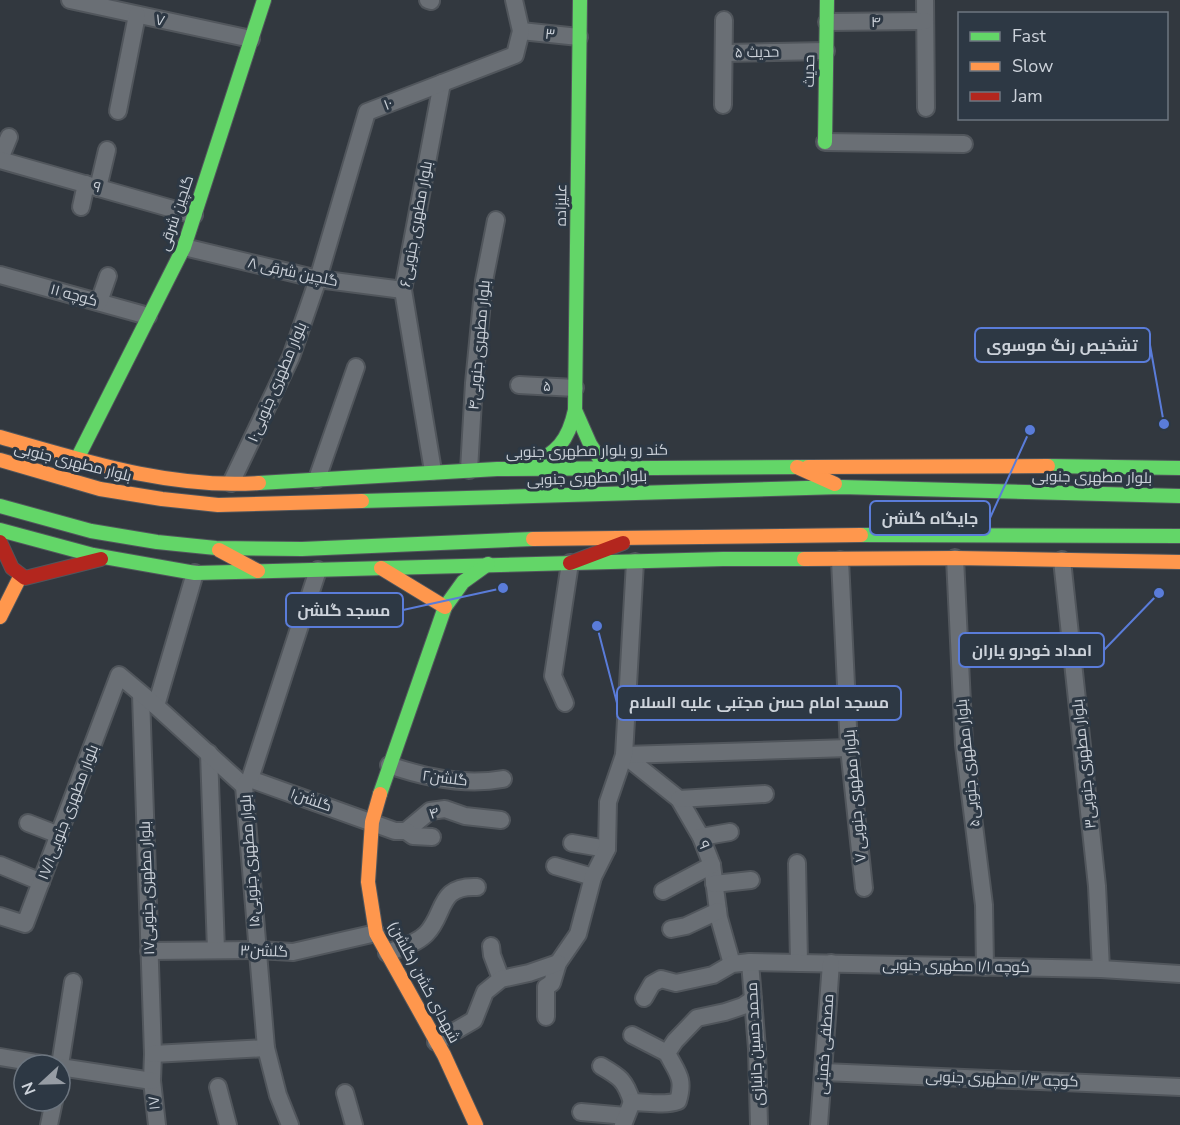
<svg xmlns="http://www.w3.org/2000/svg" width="1180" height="1125" font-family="'Nunito Sans',Cairo,sans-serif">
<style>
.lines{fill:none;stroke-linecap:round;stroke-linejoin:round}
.street-casing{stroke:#51565c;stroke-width:20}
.fast-casing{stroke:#51565c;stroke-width:16}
.slow-casing{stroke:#51565c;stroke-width:16}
.jam-casing{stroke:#51565c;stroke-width:16}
.street{stroke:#6a6f75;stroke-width:16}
.fast{stroke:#63d668;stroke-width:14}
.slow{stroke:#ff974d;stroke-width:14}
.jam{stroke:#b3261e;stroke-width:14}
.labels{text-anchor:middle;stroke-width:6;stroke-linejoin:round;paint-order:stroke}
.street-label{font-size:15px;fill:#ccd2da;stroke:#2d3844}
.leader{fill:none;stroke:#5a7cd9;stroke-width:2}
.callout-dot{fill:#5a7cd9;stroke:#2d3844;stroke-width:2}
.callout{fill:#2d3844;stroke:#5a7cd9;stroke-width:2}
.callout-label{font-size:16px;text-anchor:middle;font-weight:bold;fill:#ccd2da}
</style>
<rect width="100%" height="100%" fill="#32383f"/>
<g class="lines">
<defs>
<g id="street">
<polyline points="70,0 251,39"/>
<polyline points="428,0 431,1"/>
<polyline points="925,0 926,108"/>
<polyline points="827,22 925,21"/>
<polyline points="521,31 579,37"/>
<polyline points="724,53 826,51"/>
<polyline points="723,105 724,20"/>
<polyline points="118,111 137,15"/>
<polyline points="825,142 964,144"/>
<polyline points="0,159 9,137"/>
<polyline points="0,160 194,215"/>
<polyline points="98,188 107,150"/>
<polyline points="81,207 86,184"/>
<polyline points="184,247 318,279 403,290"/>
<polyline points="0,275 148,316"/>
<polyline points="99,302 108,276"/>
<polyline points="519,385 575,388"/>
<polyline points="469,470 474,383 484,281 496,220"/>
<polyline points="433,471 403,290 442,83"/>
<polyline points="317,479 356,367"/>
<polyline points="231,483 291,357 318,279 367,112 515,55 521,31 514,0"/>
<polyline points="955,558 964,745 984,905 985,967"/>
<polyline points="840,560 849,748 864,888"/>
<polyline points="1062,560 1097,886 1101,969"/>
<polyline points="141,695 153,1054 152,1081 157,1125"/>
<polyline points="565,703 553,676 570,563"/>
<polyline points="156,706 195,573"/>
<polyline points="209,753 216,950"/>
<polyline points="624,755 679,799 701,837 712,865 719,918 732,964"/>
<polyline points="624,755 849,748"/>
<path d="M389 765C426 778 464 786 503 779"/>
<polyline points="250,779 395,831 406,831 430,811 445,809 465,816 501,820"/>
<polyline points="679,799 765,794"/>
<polyline points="28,823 59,835"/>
<polyline points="406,831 413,836 432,837"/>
<polyline points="701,837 730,832"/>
<polyline points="572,843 607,849"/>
<polyline points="797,863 799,963"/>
<polyline points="0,865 41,882"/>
<polyline points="555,866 593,877"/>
<polyline points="714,884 751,880"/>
<polyline points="663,891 712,865"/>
<polyline points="0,916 25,924 119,675 156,706 244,786"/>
<polyline points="671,929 686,926 718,911"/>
<polyline points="491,946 492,955 501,979"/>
<polyline points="149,951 257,950 293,952 376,933"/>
<path d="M387 953C400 948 416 944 426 934 446 914 437 885 477 887"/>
<polyline points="750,962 757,1049 759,1125"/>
<polyline points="644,998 652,984 661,979 676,983 713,975 732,964 750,962 1101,969 1180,974"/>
<polyline points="546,1017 546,987 552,983 558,963 578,934 593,877 607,849 608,802 624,755 635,562"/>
<polyline points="632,1035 667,1053"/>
<polyline points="436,1042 474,1020 485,992 501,979 529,973 558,963"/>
<polyline points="153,1054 266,1048"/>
<polyline points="0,1057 49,1065"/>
<polyline points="60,1065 73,982"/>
<path d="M601 1066C620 1077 625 1080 632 1102"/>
<polyline points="60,1067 152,1081"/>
<polyline points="823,1072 1180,1087"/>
<polyline points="218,1087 228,1125"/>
<polyline points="345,1093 354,1125"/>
<polyline points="581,1112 626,1116"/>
<polyline points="49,1125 54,1101"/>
<polyline points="290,1125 278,1095 266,1048 244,786 250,779 318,570"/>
<path d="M623 1125 632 1102C647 1102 664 1106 678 1101 685 1078 677 1073 667 1053L675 1041 697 1018 725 1012 743 1006 753 999"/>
<polyline points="819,1125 831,963"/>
</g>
<g id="fast">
<polyline points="825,142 827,0"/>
<polyline points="575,410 590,444 605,467"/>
<polyline points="77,459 184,247 264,0"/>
<polyline points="1048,466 1180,468"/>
<path d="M529 467C557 452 568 442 575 410L580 0"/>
<polyline points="259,483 497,469 808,467"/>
<polyline points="362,501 841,487 1180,496"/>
<polyline points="0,506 91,531 157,542 216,548 302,549 533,539"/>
<polyline points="0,530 93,555 195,573 723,559 804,559"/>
<polyline points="861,535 1180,536"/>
<polyline points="380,794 445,607 463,582 488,564"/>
</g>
<g id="slow">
<path d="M0 437C84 461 170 489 259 483"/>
<polyline points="0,460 100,489 162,499 218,505 362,501"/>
<polyline points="797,467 835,484"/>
<polyline points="808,467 1048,466"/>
<polyline points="533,539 861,535"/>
<polyline points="219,550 258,571"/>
<polyline points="804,559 955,558 1180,562"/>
<polyline points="381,568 445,607"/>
<polyline points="0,617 20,577"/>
<polyline points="380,794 372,822 368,882 376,933 444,1055 476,1125"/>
</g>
<g id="jam">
<polyline points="0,542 12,568 25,578 101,559"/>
<polyline points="570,563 623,543"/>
</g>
</defs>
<!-- street casing -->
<use href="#street" class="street-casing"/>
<!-- fast casing -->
<use href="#fast" class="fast-casing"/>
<!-- slow casing -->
<use href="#slow" class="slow-casing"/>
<!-- jam casing -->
<use href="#jam" class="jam-casing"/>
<!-- street -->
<use href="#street" class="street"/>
<!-- fast -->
<use href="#fast" class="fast"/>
<!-- slow -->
<use href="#slow" class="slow"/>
<!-- jam -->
<use href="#jam" class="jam"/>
</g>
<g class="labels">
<!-- street labels -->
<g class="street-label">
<text transform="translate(160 20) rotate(12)" y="5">۷</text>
<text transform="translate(876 22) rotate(-1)" y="5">۴</text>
<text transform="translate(550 34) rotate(6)" y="5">۳</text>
<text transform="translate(757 52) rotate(-1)" y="5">حدیث ۵</text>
<text transform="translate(809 71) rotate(-89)" y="5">حدیث</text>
<text transform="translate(388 104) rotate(-21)" y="5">۱۰</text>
<text transform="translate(97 187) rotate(15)" y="5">۹</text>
<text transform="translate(561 205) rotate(-89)" y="5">علیزاده</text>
<text transform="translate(176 213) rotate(-71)" y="5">گلچین شرقی</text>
<text transform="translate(416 224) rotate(-80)" y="5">بلوار مطهری جنوبی۶</text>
<text transform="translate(293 272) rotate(12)" y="5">۸ گلچین شرقی</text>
<text transform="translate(74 295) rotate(15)" y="5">کوچه ۱۱</text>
<text transform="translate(479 345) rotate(-85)" y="5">بلوار مطهری جنوبی۴</text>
<text transform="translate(277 382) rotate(-67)" y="5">بلوار مطهری جنوبی۱۰</text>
<text transform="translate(547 386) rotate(3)" y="5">۵</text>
<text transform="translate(587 451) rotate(-1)" y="5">کند رو بلوار مطهری جنوبی</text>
<text transform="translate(73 462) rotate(14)" y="5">بلوار مطهری جنوبی</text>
<text transform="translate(1092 477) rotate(1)" y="5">بلوار مطهری جنوبی</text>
<text transform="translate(587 478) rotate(-2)" y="5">بلوار مطهری جنوبی</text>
<text transform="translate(968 763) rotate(-96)" y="5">۵بلوار مطهری جنوبی</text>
<text transform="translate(1084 764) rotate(-96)" y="5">بلوار مطهری جنوبی۳</text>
<text transform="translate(445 778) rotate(7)" y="5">گلشن۲</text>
<text transform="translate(855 796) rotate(-95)" y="5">۷ بلوار مطهری جنوبی</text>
<text transform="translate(311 800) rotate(19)" y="5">گلشن۱</text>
<text transform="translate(68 812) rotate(-69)" y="5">بلوار مطهری جنوبی۱۷/۱</text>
<text transform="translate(434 813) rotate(-19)" y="5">۴</text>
<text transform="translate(704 845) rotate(67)" y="5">۹</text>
<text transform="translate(250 861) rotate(-94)" y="5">بلوار مطهری جنوبی۱۵</text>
<text transform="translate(147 888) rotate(-92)" y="5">بلوار مطهری جنوبی۱۷</text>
<text transform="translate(264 951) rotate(2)" y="5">گلشن۳</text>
<text transform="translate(956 966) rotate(1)" y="5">کوچه ۱/۱ مطهری جنوبی</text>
<text transform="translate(424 982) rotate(62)" y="5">شهدای کشن (گلشن)</text>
<text transform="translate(755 1044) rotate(-93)" y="5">محمد حسین جانبازی</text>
<text transform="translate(825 1044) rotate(-86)" y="5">مصطفی خمینی</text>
<text transform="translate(1002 1079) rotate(2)" y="5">کوچه ۱/۳ مطهری جنوبی</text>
<text transform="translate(154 1103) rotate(-96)" y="5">۱۷</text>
</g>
</g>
<!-- callouts -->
<path class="leader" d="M1164 424L1150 345M1030 430L990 518M503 588L403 610M1159 593L1104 650M597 626L617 703"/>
<g class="callout-dot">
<circle cx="1164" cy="424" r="6"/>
<circle cx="1030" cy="430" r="6"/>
<circle cx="503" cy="588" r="6"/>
<circle cx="1159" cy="593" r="6"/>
<circle cx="597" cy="626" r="6"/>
</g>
<g class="callout">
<rect x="975" y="328" width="175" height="34" rx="6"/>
<rect x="870" y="501" width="120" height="34" rx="6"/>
<rect x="286" y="593" width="117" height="34" rx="6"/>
<rect x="959" y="633" width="145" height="34" rx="6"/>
<rect x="617" y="686" width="284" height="34" rx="6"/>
</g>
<g class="callout-label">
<text x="1062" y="351">تشخیص رنگ موسوی</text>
<text x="930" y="524">جایگاه گلشن</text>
<text x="344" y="616">مسجد گلشن</text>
<text x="1032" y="656">امداد خودرو یاران</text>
<text x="759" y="708">مسجد امام حسن مجتبی علیه السلام</text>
</g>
<!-- legend -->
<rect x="958" y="12" width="210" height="108" fill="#2d3844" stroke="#6d7680" stroke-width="1.5"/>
<rect x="970" y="32" width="30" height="9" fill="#63d668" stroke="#6d7680" stroke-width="1.5"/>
<text x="1012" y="42" font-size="18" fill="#ccd2da">Fast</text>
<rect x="970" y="62" width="30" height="9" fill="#ff974d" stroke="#6d7680" stroke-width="1.5"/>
<text x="1012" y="72" font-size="18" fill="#ccd2da">Slow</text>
<rect x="970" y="92" width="30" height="9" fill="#b3261e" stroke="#6d7680" stroke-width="1.5"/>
<text x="1012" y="102" font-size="18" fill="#ccd2da">Jam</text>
<!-- north arrow -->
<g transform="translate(42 1083) rotate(248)"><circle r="28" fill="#2d3844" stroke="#6d7680" stroke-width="1.5"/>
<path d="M0-4.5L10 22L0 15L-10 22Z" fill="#969ca4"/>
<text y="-9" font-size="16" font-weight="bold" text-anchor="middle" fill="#ccd2da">N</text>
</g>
</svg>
